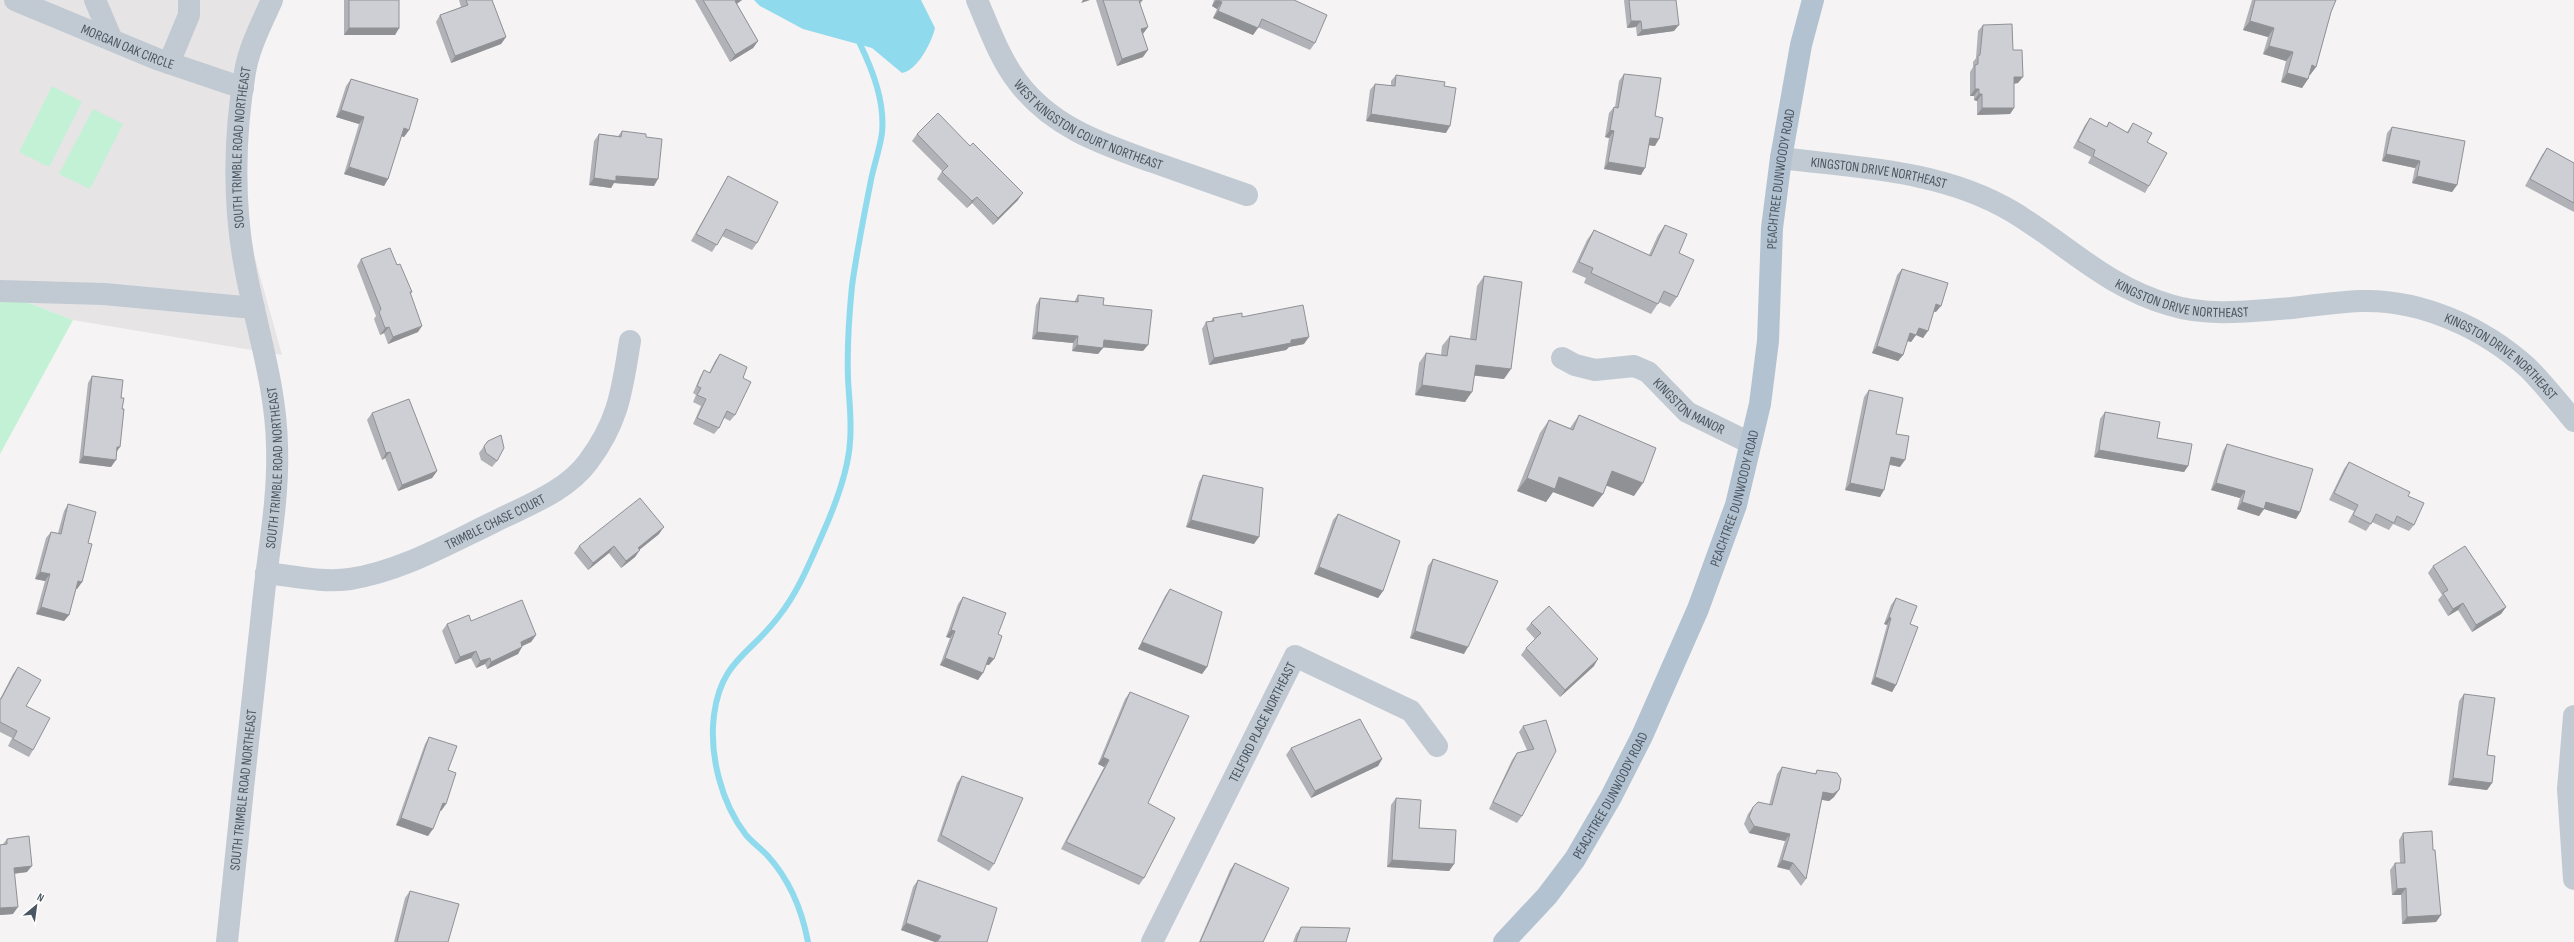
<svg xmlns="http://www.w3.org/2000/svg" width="2574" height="942" font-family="'Sofia Sans Condensed',sans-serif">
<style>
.education{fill:#e6e4e5}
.green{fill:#c3f1d5}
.water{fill:#90daee}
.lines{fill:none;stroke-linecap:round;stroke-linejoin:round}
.stream{stroke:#90daee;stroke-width:6}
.minor{stroke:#c1cad2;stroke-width:22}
.major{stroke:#b3c2d1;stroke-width:22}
.wall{fill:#b0b2b7}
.shaded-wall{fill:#909195}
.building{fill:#cdcfd5;stroke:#909195}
.labels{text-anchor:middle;stroke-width:4;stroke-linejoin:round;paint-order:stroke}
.street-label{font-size:14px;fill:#4a5661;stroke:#fff}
</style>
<rect width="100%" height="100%" fill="#f5f3f3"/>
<!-- education -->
<polygon class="education" points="0,0 276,0 266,23 233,179 282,355 73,320 0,292"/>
<!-- green -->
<g class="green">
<polygon points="52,86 82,102 49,167 19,152"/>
<polygon points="93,109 123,124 90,189 59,174"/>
<polygon points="0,292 73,320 0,454"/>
</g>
<!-- water -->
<path class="water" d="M754 0H921L935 28C932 42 917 71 902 73L872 48 803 29 760 6Z"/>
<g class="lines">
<!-- stream -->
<path class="stream" d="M808 942C802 910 789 879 767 855 760 848 752 842 746 835 721 803 709 754 714 715 721 660 750 655 779 616 798 592 810 562 822 535 835 506 848 473 850 442 852 420 849 400 848 378 847 348 849 316 852 286 857 250 864 215 871 180 874 165 880 148 882 133 885 102 873 71 860 44"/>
<!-- minor -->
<g class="minor">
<path id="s1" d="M15 0 157 59 243 88"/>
<polyline points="95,0 112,40"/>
<path id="s2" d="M977 0C989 28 999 57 1017 81 1051 127 1102 144 1153 162 1184 173 1216 184 1247 195"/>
<polyline points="169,63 189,15 189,0"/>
<path id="s3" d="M1781 158C1860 168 1943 170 2013 212 2069 246 2105 286 2170 305 2208 317 2252 311 2292 308 2315 305 2338 302 2361 301 2421 299 2484 328 2528 368 2544 384 2559 403 2574 421"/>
<polyline points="0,291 104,294 254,308"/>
<path id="s4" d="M1562 358 1575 365 1595 370 1634 366 1648 372 1687 412 1750 443"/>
<path id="s5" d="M266 573C294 576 322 583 350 579 401 571 448 544 494 522 525 506 566 492 588 462 619 421 622 390 630 341"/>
<polyline points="2574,716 2568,789 2574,879"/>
<path id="s6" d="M227 942C238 832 250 723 262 613 267 557 279 502 277 446 276 385 256 327 245 267 233 204 234 135 245 72 249 47 262 23 272 0"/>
<path id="s7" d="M1152 942 1295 656 1411 711 1437 746"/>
</g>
<!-- major -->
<path class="major" id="s8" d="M1504 942 1547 896 1575 859 1611 797 1642 736 1698 609 1736 505 1760 404 1768 341 1772 228 1781 158 1801 45 1813 0"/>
</g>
<!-- wall -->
<g class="wall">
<polygon points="344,0 399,0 399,28 395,35 344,35"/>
<polygon points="459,0 492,0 506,37 501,44 451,63 436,22 440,15 461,7"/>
<polygon points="695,0 742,0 737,4 758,41 753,48 730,62"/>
<polygon points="1096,0 1143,0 1140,4 1143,34 1143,57 1117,66"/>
<polygon points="1214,0 1294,0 1315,43 1310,50 1258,27 1253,35 1213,18 1217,9 1212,6"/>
<polygon points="1624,0 1676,0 1674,31 1637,36 1636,27 1627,28"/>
<polygon points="2252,0 2336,0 2331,12 2316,67 2310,75 2309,75 2308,79 2302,88 2281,82 2286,61 2263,54 2268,37 2243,30"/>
<polygon points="1983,25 2013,50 2018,83 2014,84 2014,108 2010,114 1977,115 1977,101 1974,100 1974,96 1970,96 1970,72 1973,67 1973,62 1976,58 1978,31"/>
<polygon points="1624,74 1655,116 1655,146 1649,145 1641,175 1604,169 1609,138 1605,137 1609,113 1614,107 1615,107 1619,81"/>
<polygon points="1396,75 1444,86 1446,133 1366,121 1370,90 1375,84 1391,86 1391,81"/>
<polygon points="351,79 409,130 404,137 401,136 388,179 384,186 344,174 359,124 336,117 346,86"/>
<polygon points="2090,118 2106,127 2109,122 2127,132 2133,123 2147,142 2149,186 2145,193 2088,163 2091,157 2073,148 2085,125"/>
<polygon points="2392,127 2457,185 2452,192 2412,183 2415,168 2382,161 2387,133"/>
<polygon points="622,131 646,137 654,186 614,183 611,188 589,185 594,141 599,134 618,136"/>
<polygon points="917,134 970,146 1018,200 993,225 972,203 967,208 937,179 942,171 912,141"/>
<polygon points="2547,148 2574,163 2574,212 2525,186 2542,155"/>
<polygon points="728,176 757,243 752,250 722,236 712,252 691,241 724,183"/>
<polygon points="1665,225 1679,253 1677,297 1670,307 1659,302 1651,314 1584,283 1586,278 1572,272 1587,240 1594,230 1649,255 1658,235"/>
<polygon points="361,259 397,265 412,292 410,294 418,332 388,344 384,333 380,335 374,319 376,316 357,266"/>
<polygon points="1902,269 1936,312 1934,311 1923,338 1916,335 1911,342 1907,341 1903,355 1898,361 1872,353 1897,275"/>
<polygon points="1484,276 1504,379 1474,375 1465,402 1415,395 1419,363 1426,353 1441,355 1442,346 1450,336 1470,339 1477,286"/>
<polygon points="1078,295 1103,305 1143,351 1103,347 1098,354 1072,351 1073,343 1032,339 1036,305 1040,298 1074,302"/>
<polygon points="1242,317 1304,344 1289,347 1286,350 1209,365 1202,329 1206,322 1211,321 1213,318"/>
<polygon points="720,354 743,378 735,415 730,421 724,418 719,428 714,434 693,424 701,406 693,402 696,395 693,393 700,377 704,370 709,373 715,361"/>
<polygon points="92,376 121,398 122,409 117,452 111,467 79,463 88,383"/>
<polygon points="1869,390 1896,434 1900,467 1890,465 1880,497 1845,490 1864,397"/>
<polygon points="2105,412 2157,438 2188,466 2184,472 2094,457 2100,419"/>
<polygon points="372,413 437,471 432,478 398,491 385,458 382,460 367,420"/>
<polygon points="1579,415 1634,496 1606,485 1603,494 1593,507 1553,492 1546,502 1517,491 1540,433 1549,420 1570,428"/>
<polygon points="488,441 497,461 492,467 481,460 479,453"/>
<polygon points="2227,444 2300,512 2296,519 2264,509 2259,516 2237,509 2240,498 2211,490 2223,451"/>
<polygon points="2349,462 2414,525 2409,531 2393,524 2389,530 2372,522 2366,531 2348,522 2354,511 2329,500 2344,469"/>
<polygon points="1203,475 1254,544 1186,527 1199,482"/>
<polygon points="68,504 88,543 82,582 77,589 76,589 69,615 64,621 36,614 45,581 35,579 46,538 51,532 58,533 64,511"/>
<polygon points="1338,514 1383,591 1378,598 1314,574 1333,520"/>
<polygon points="659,534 639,550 635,557 621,568 609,553 588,570 574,553 579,546"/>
<polygon points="1433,559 1464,654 1410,638 1428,566"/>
<polygon points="2433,566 2506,607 2501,614 2472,632 2458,610 2448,616 2438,600 2442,595 2428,573"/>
<polygon points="1170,589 1207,667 1202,674 1138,649 1165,596"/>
<polygon points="963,597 998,634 989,665 986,665 978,680 940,665 950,638 946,637 958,604"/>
<polygon points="1896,598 1910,624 1896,685 1892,692 1871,684 1887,625 1884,624 1891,605"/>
<polygon points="471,621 536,635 531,642 522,646 518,654 487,669 485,664 476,668 471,658 455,664 442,631 447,624"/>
<polygon points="1531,623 1594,666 1560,697 1521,655 1526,648 1535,639 1526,629"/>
<polygon points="18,667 26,706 33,750 29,757 8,746 12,738 0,732 0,699 13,674"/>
<polygon points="1130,692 1148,803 1144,878 1139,885 1061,849 1104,767 1098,764 1125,699"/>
<polygon points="2464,694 2487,755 2492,783 2487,790 2448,785 2459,701"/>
<polygon points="1546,720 1522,816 1517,823 1489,809 1512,760 1517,753 1527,750 1519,732 1523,726"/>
<polygon points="429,737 448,770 446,804 441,811 440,810 428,836 396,825 425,744"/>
<polygon points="1291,748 1382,759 1378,766 1311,798 1286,755"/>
<polygon points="1782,767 1815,774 1817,770 1834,797 1829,801 1822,800 1806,879 1801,886 1789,870 1777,867 1785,841 1749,833 1744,824 1748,814 1753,807 1769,805 1777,774"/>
<polygon points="962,776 994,864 989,871 937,841 957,783"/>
<polygon points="1396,798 1419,828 1454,864 1449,871 1387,867 1391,805"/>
<polygon points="2403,833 2433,850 2441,915 2436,922 2402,924 2401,895 2392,895 2390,870 2395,863 2400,863 2399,840"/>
<polygon points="7,839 27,872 14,874 13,914 0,915 0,845 3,844"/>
<polygon points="1235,863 1263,942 1199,942 1230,870"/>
<polygon points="918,880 987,942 935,942 901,930 913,887"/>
<polygon points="410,891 448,942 394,942 405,898"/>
<polygon points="1301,927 1346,942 1293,942 1296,934"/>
</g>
<!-- shaded-wall -->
<g class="shaded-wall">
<polygon points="737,0 742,0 730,8 735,1"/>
<polygon points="1083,0 1090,0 1081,3"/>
<polygon points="1216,0 1222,2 1217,9 1212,6"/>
<polygon points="1218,11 1258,28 1253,35 1213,18"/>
<polygon points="1631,21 1641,21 1636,27 1627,28"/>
<polygon points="2250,21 2274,28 2268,37 2243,30"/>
<polygon points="1679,25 1674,31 1637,36 1642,30"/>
<polygon points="1148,27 1143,34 1141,29"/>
<polygon points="349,28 399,28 395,35 344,35"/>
<polygon points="506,37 501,44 451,63 455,56"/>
<polygon points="758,41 753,48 730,62 735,55"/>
<polygon points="2269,46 2293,52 2286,61 2263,54"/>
<polygon points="1148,50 1143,57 1117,66 1122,59"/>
<polygon points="2312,65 2316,67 2310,75 2305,74"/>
<polygon points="2287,73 2308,79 2302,88 2281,82"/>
<polygon points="2014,77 2023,77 2018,83 2009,84"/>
<polygon points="1975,89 1979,89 1974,96 1970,96"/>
<polygon points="1979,94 1982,94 1977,101 1974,100"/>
<polygon points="1982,108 2014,108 2010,114 1977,115"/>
<polygon points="341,110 364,117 359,124 336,117"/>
<polygon points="1371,114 1450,126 1446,133 1366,121"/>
<polygon points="404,128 409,130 404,137 399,135"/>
<polygon points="1610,130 1614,131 1609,138 1605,137"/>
<polygon points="1650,138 1659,139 1655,146 1646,145"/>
<polygon points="2386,154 2420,161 2415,168 2382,161"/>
<polygon points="1608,162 1645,168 1641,175 1604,169"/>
<polygon points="349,167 388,179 384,186 344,174"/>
<polygon points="616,176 658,179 654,186 614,183 611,188 589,185 594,178"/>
<polygon points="2417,176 2457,185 2452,192 2412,183"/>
<polygon points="1023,193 1018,200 993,225 998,218"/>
<polygon points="977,197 972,203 967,208 972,201"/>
<polygon points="1936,304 1941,306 1936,312 1931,311"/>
<polygon points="422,326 418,332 388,344 393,337"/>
<polygon points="389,327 384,333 380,335 385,328"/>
<polygon points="1919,328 1928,331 1923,338 1916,335 1911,342 1905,340 1910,333"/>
<polygon points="1037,332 1078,336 1073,343 1032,339"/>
<polygon points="1309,337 1304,344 1289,347 1286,350 1209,365 1214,358 1291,340"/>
<polygon points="1104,340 1148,345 1143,351 1099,347"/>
<polygon points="1077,345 1103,348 1098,354 1072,351"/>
<polygon points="1877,346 1903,355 1898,361 1872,353"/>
<polygon points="1476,365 1511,369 1504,379 1469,375"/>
<polygon points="1422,385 1472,392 1465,402 1415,395"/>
<polygon points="117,447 120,447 115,454"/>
<polygon points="2099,450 2188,466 2184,472 2094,457"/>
<polygon points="390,452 385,458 382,460 386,453"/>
<polygon points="83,456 116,460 111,467 79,463"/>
<polygon points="1891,457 1905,460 1900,467 1887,464"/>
<polygon points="437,471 432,478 398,491 402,485"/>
<polygon points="1612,471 1643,483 1634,496 1602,484"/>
<polygon points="1559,477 1603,494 1593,507 1553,492 1546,502 1517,491 1527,478"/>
<polygon points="1850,483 1884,490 1880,497 1845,490"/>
<polygon points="2216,483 2245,491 2240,498 2211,490"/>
<polygon points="2242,502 2266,502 2300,512 2296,519 2264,509 2259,516 2237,509"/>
<polygon points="1191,520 1259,537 1254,544 1186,527"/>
<polygon points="664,527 659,534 633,555 638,548"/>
<polygon points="614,546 609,553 588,570 593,563"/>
<polygon points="640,550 635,557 621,568 626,561"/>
<polygon points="1319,567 1383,591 1378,598 1314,574"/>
<polygon points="40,572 50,574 45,581 35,579"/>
<polygon points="78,581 82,582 77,589 73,588"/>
<polygon points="2463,603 2458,610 2448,616 2453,609"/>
<polygon points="41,607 69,615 64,621 36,614"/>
<polygon points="2506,607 2501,614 2472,632 2476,625"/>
<polygon points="1889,617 1891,618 1887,625 1884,624"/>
<polygon points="951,630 955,631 950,638 946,637"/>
<polygon points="1415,631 1468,647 1464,654 1410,638"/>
<polygon points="536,635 531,642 516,649 521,642"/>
<polygon points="1142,642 1207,667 1202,674 1138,649"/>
<polygon points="522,647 518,654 487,669 491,662"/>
<polygon points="476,651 471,658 455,664 460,657"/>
<polygon points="989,657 994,659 989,665 985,664"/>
<polygon points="490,658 485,664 476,668 480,661"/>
<polygon points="945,658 983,673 978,680 940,665"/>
<polygon points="1598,659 1594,666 1560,697 1565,690"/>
<polygon points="1875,677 1896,685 1892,692 1871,684"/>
<polygon points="1103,757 1109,760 1104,767 1098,764"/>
<polygon points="1382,759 1378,766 1311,798 1315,791"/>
<polygon points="2453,778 2492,783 2487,790 2448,785"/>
<polygon points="1839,790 1834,797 1829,801 1818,799 1823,792"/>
<polygon points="443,803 446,804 441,811 438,809"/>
<polygon points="401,818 433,829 428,836 396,825"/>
<polygon points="1754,826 1790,834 1785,841 1749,833"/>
<polygon points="1392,860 1454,864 1449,871 1387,867"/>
<polygon points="1782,860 1793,863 1789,870 1777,867"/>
<polygon points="32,866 27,872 9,874 14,868"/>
<polygon points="2406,888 2401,895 2392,895 2397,889"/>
<polygon points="18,907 13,914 0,915 0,908"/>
<polygon points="2441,915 2436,922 2402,924 2407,917"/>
<polygon points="906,923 941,936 936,942 935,942 901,930"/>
</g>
<!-- building -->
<g class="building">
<rect x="349" y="0" width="50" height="28"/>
<polygon points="466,0 492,0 506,37 455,56 440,15 468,5"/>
<polygon points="703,0 737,0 735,1 758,41 735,55"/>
<polygon points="1103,0 1142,0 1139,1 1148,27 1141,29 1148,50 1122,59"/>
<polygon points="1218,0 1294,0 1327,15 1315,43 1262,19 1258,28 1218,11 1222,2"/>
<polygon points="1629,0 1676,0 1679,25 1642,30 1641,21 1631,21"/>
<polygon points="2255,0 2336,0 2331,12 2316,67 2312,65 2308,79 2287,73 2293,52 2269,46 2274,28 2250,21"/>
<polygon points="2012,24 2013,50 2022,50 2023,77 2014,77 2014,108 1982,108 1982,94 1979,94 1979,89 1975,89 1975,65 1978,64 1978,56 1980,55 1983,25"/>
<polygon points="1624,74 1661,78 1655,116 1663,118 1659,139 1650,138 1645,168 1608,162 1614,131 1610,130 1614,107 1618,108"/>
<polygon points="1396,75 1445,82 1444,86 1456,88 1450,126 1371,114 1375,84 1395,86"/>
<polygon points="351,79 418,99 409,130 404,128 388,179 349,167 364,117 341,110"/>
<polygon points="938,113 970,146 973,143 1023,193 998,218 977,197 972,201 942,172 948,166 917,134"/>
<polygon points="2090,118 2107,127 2109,122 2128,133 2133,123 2152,133 2147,142 2167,153 2149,186 2093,156 2095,150 2078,141"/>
<polygon points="2392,127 2465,141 2457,185 2417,176 2420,161 2386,154"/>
<polygon points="622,131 646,134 646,137 662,139 658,179 616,176 616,181 594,178 599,134 621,137"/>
<polygon points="2547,148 2574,163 2574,203 2530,179"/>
<polygon points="728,176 778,202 757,243 726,229 717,245 696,234"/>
<polygon points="1665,225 1687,234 1679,253 1694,260 1677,297 1664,291 1658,304 1591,273 1593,268 1579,262 1594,230 1651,256"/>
<polygon points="390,248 397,265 400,264 412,292 410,292 422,326 393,337 389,327 385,328 379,312 381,309 361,259"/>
<polygon points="1902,269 1948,283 1941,306 1936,304 1928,331 1919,328 1916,335 1910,333 1903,355 1877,346"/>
<polygon points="1484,276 1522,282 1511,369 1476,365 1472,392 1422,385 1426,353 1447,356 1450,336 1476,340"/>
<polygon points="1078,295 1104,298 1103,305 1152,310 1148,345 1104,340 1103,348 1077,345 1078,336 1037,332 1040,298 1078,302"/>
<polygon points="1303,305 1309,337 1291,340 1291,343 1214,358 1206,322 1214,321 1213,318 1242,313 1242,317"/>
<polygon points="720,354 747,367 743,378 751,382 735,415 727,411 719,428 697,418 706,399 697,395 701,388 697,386 704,370 710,373"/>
<polygon points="92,376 123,380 121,398 124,398 122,409 124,409 120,447 117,447 116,460 83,456"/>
<polygon points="1869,390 1903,398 1896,434 1909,436 1905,460 1891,457 1884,490 1850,483"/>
<polygon points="409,399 437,471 402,485 390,452 386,453 372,413"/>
<polygon points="2105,412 2160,422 2157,438 2192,444 2188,466 2099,450"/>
<polygon points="1579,415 1656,448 1643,483 1612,471 1603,494 1559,477 1555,489 1527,478 1549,420 1573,430"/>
<polygon points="501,435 504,448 497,461 486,453 484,446 488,441"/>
<polygon points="2227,444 2313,469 2300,512 2266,502 2264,509 2242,502 2245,491 2216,483"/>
<polygon points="2349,462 2410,492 2408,496 2424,503 2414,525 2397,516 2394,523 2376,514 2371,524 2353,515 2358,505 2334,493"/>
<polygon points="1203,475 1263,488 1259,537 1191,520"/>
<polygon points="640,498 664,527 638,548 640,550 626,561 614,546 593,563 579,546"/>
<polygon points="68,504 96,512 88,543 92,544 82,582 78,581 69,615 41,607 50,574 40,572 51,532 61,534"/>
<polygon points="1338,514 1400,541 1383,591 1319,567"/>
<polygon points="2465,546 2506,607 2476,625 2463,603 2453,609 2443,593 2448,590 2433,566"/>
<polygon points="1433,559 1498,581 1468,647 1415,631"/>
<polygon points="1170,589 1222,612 1207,667 1142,642"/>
<polygon points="963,597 1006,613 998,634 1002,636 994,659 989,657 983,673 945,658 955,631 951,630"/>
<polygon points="1896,598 1917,606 1910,624 1918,627 1896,685 1875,677 1891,618 1889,617"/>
<polygon points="522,600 536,635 521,642 522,647 491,662 490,658 480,661 476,651 460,657 447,624 469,615 471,621"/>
<polygon points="1549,606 1598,659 1565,690 1526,648 1541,633 1531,623"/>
<polygon points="18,667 41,680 26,706 50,718 33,750 13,739 17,731 0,722 0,699 1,699"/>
<polygon points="1130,692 1189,716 1148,803 1175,818 1144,878 1066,842 1109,760 1103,757"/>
<polygon points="2464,694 2495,698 2487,755 2495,756 2492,783 2453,778"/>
<polygon points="1360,719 1382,759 1315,791 1291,748"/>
<polygon points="1546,720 1556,751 1522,816 1493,802 1517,753 1534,749 1523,726"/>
<polygon points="429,737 457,746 448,770 456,773 446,804 443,803 433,829 401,818"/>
<polygon points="1782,767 1816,774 1817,770 1837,773 1841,779 1839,790 1833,794 1823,792 1806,879 1793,863 1782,860 1790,834 1754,826 1749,817 1753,807 1758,802 1772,805"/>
<polygon points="962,776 1023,798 994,864 941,835"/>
<polygon points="1396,798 1421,800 1419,828 1456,830 1454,864 1392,860"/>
<polygon points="2432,831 2433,850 2435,850 2441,915 2407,917 2406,888 2397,889 2395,863 2405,863 2403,833"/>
<polygon points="29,836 32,866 14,868 18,907 0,908 0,845 7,844 7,839"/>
<polygon points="1235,863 1289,888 1263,942 1200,942"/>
<polygon points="918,880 997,908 987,942 937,942 941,936 906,923"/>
<polygon points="410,891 459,904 448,942 397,942"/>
<polygon points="1301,927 1350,928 1346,942 1296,942"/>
</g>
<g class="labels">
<!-- street labels -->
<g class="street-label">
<text dy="5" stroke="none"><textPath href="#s1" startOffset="122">MORGAN OAK CIRCLE</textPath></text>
<text dy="5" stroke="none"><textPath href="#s2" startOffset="176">WEST KINGSTON COURT NORTHEAST</textPath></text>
<text dy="5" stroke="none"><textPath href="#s6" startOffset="801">SOUTH TRIMBLE ROAD NORTHEAST</textPath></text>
<text dy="5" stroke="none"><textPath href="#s3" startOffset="99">KINGSTON DRIVE NORTHEAST</textPath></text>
<text dy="5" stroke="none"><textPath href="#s8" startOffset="829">PEACHTREE DUNWOODY ROAD</textPath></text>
<text dy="5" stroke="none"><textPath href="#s3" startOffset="434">KINGSTON DRIVE NORTHEAST</textPath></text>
<text dy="5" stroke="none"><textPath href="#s3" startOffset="771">KINGSTON DRIVE NORTHEAST</textPath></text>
<text dy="5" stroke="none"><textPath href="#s4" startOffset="144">KINGSTON MANOR</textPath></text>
<text dy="5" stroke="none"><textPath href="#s6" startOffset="477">SOUTH TRIMBLE ROAD NORTHEAST</textPath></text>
<text dy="5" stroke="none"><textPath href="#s8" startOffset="505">PEACHTREE DUNWOODY ROAD</textPath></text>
<text dy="5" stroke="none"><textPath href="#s5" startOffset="241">TRIMBLE CHASE COURT</textPath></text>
<text dy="5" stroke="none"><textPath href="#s7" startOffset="246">TELFORD PLACE NORTHEAST</textPath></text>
<text dy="5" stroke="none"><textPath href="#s6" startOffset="153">SOUTH TRIMBLE ROAD NORTHEAST</textPath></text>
<text dy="5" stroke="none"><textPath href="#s8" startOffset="182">PEACHTREE DUNWOODY ROAD</textPath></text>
</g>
</g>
<!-- north arrow -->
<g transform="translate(36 906) rotate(29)" stroke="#ffffff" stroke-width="3" paint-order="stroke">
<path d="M0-3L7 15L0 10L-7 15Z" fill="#4a5661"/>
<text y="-6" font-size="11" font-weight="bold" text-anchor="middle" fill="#4a5661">N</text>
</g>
</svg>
